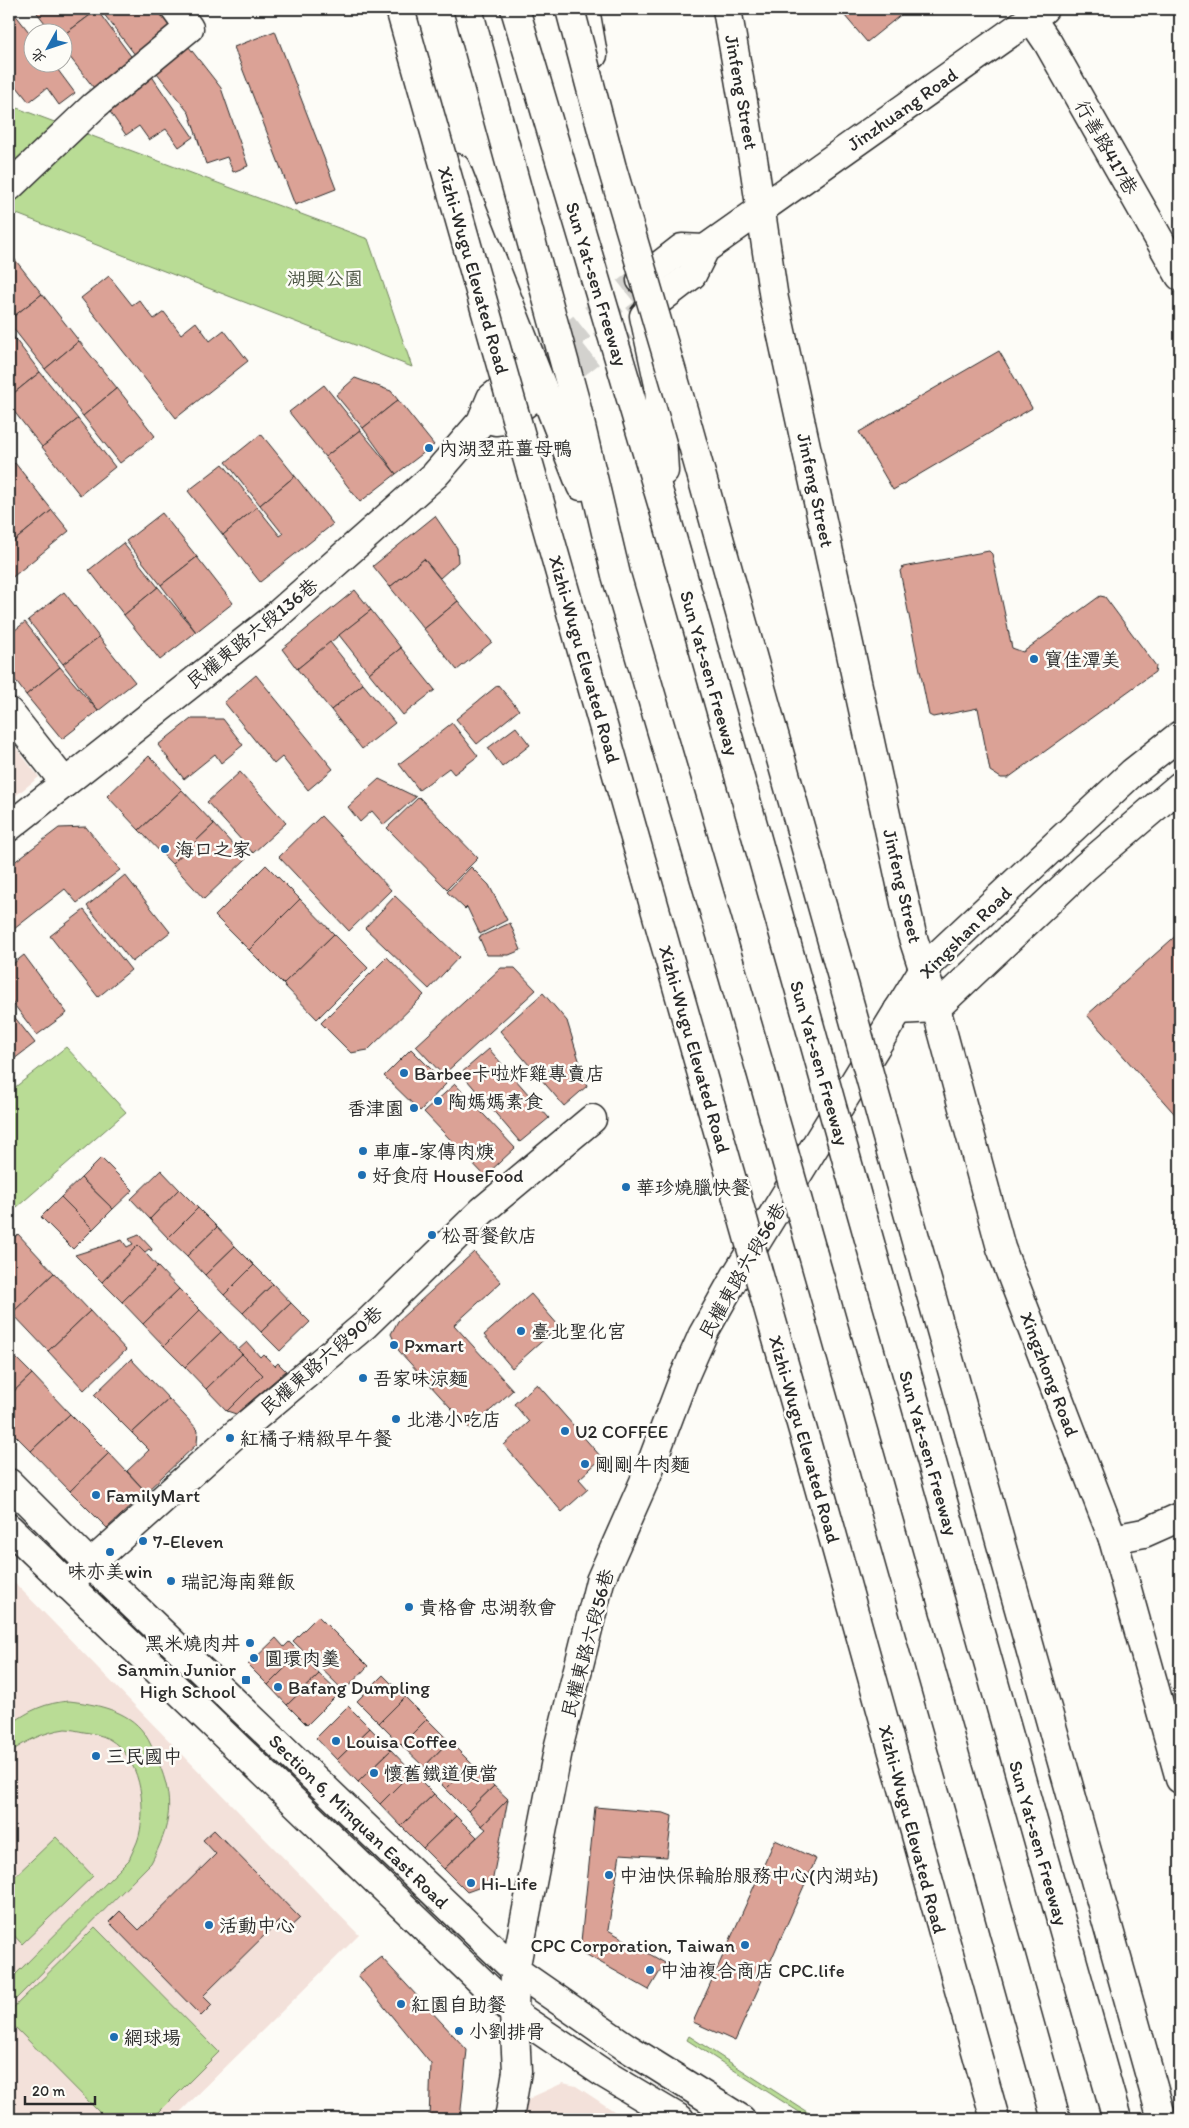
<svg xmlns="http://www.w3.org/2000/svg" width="1189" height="2128" font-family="Itim,'LXGW WenKai TC',sans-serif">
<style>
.built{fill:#f3e1da}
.green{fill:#b9dc95;stroke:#728460}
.building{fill:#dba296;stroke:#2b2b2b}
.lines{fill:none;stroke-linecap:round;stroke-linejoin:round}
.street-tunnel{stroke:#d3d2ce;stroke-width:28;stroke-dasharray:28 14;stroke-linecap:butt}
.street-casing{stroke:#2b2b2b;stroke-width:31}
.secondary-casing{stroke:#2b2b2b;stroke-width:31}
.highway-casing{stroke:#2b2b2b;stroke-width:31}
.street{stroke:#fdfcf7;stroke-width:28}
.secondary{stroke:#fdfcf7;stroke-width:28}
.highway{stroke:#fdfcf7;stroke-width:28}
.highway-bridge-casing{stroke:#2b2b2b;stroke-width:31;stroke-linecap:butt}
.highway-bridge{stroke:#fdfcf7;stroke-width:28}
.poi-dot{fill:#1f6fb2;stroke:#fdfcf7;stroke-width:2}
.labels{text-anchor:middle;stroke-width:5;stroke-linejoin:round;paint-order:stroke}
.street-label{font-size:19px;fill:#2b2b2b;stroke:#fdfcf7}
.park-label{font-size:19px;fill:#4e5746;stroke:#fdfcf7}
.poi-label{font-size:19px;fill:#2b2b2b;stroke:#fdfcf7;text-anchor:start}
</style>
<rect width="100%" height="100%" fill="#fdfcf7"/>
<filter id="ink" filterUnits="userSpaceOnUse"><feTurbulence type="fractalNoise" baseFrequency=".02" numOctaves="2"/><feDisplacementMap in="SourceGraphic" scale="10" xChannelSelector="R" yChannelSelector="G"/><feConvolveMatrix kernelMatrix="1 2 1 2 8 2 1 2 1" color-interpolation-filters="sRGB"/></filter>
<g filter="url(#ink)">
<!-- built -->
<g class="built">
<polygon points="9,739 39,777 9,801"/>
<polygon points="9,1577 359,1935 173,2119 25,2119 9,2107"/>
<polygon points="563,2083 576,2086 626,2119 519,2119 520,2108 532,2097"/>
</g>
<!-- green -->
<g class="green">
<polygon points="9,105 368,239 412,367 9,211"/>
<polygon points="66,1047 126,1112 17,1207 9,1199 9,1092"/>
<path d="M69 1701C95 1704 128 1710 144 1733 150 1741 154 1752 158 1761 175 1801 171 1825 151 1863L9 2006V1981L129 1860C132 1852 137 1844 139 1836 147 1804 140 1757 109 1739 102 1735 91 1733 84 1732 78 1731 71 1729 65 1729 44 1732 26 1741 9 1753V1726L11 1724C30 1710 45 1703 69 1701Z"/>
<polygon points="56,1837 93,1876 22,1944 9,1930 9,1882"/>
<polygon points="95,1927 219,2052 152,2119 106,2119 9,2021 9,2012"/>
<polygon points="689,2036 818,2119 810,2119 687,2040"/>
</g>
<!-- building -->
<g class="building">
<polygon points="9,9 11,9 32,36 32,62 52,62 75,93 59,105 47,88 29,102 17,87 12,90 9,86"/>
<polygon points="34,9 96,9 97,10 62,36 62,32 52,32"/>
<polygon points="100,9 162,9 176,26 136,56"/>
<polygon points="839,9 908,9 867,42"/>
<polygon points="97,10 133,59 94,88 62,47 62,36"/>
<polygon points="275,31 336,189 295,205 234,47"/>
<polygon points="185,42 221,88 248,166 233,172 227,157 206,164 189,113 153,68"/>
<polygon points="151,75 193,137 179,147 166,129 149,140 139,126 126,135 106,106"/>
<polygon points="9,252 42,294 9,320"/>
<polygon points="109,276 132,305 139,300 154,319 164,312 181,334 196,322 210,341 224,330 248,361 176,418 81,298"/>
<polygon points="42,294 79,341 45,369 9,323 9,320"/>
<polygon points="9,331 40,372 9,397"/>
<polygon points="79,341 117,388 83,416 45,369"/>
<polygon points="999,351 1032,408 893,490 859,432"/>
<polygon points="40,372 78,419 42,447 9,405 9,397"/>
<polygon points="355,378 391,391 398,400 363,428 336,395"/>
<polygon points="324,385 360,430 325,457 289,412"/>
<polygon points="117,388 155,436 120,463 83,416"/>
<polygon points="398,400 434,445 396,474 363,428"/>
<polygon points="78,419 115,467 80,495 42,447"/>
<polygon points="360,430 396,474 360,502 325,457"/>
<polygon points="261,434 295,476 260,505 226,462"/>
<polygon points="15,463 52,510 13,542 9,537 9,468"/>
<polygon points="223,464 257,507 223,535 188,491"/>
<polygon points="295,476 333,524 260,582 223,535 257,507 280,536 283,534 260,505"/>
<polygon points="52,510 69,531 9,580 9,537 13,542"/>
<polygon points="162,513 197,557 161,585 126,541"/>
<polygon points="435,516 457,548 458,562 440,578 424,559 390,587 373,566"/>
<polygon points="123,543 158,587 124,615 89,570"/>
<polygon points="989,551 992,554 1012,648 1023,652 1100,596 1105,597 1156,666 1155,672 1008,778 1001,778 990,771 978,708 933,717 929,715 900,571 903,567"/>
<polygon points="197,557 233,603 196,632 161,585"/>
<polygon points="424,559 458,601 424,629 390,587"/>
<polygon points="158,587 196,632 160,660 124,615"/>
<polygon points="355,590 371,610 297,669 282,649"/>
<polygon points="64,592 99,637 63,664 28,620"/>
<polygon points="458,601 492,642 457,670 424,629"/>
<polygon points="371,610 401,648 369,673 339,635"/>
<polygon points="25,622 60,667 26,695 9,672 9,635"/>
<polygon points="99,637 135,682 98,711 63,664"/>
<polygon points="330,642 363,684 331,710 297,669"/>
<polygon points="401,648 435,690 403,715 369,673"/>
<polygon points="60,667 98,711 62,739 26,695"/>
<polygon points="256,675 333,769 308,790 282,757 274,764 224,702"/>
<polygon points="363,684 395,723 362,749 331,710"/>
<polygon points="498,685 519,710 477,744 456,719"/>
<polygon points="191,719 223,719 243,745 221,763 215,754 184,779 158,745"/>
<polygon points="452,723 478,756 454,774 449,768 419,790 399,764"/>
<polygon points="516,727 530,745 502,767 488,748"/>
<polygon points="149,756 182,790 139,830 107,796"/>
<polygon points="240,772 286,823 253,853 207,802"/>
<polygon points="379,779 416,797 384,825 372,811 360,822 348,807"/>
<polygon points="182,790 214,824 172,864 139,830"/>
<polygon points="419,797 478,858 447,889 387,828"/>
<polygon points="321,816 391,890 349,931 279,857"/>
<polygon points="214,824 246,859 204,899 172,864"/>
<polygon points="86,827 120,870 77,903 65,889 9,933 9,866 59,828"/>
<polygon points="266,865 300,899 249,950 215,916"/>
<polygon points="471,867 489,885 507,920 480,934 467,907 465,909 447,892"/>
<polygon points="125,875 170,932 132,962 87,906"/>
<polygon points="395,896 459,957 429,989 365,928"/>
<polygon points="300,899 334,934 283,984 249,950"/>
<polygon points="84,910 131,970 98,997 50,936"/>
<polygon points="510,923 521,950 509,955 487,955 479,937"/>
<polygon points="1180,932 1180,1120 1087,1015"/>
<polygon points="334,934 368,968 317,1019 283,984"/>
<polygon points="24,955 67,1013 37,1035 9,998 9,967"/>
<polygon points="387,957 424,995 368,1050 351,1053 321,1023"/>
<polygon points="501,968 515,968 536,990 443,1075 416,1046"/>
<polygon points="543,993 567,1021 587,1086 564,1106 500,1031"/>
<polygon points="9,1010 35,1043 9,1063"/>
<polygon points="411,1049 446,1084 420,1111 384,1076"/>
<polygon points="489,1049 549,1118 520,1142 461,1073"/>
<polygon points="455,1084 515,1148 485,1176 424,1112"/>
<polygon points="101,1158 133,1190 113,1209 81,1178"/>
<polygon points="161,1170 179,1189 150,1219 131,1199"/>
<polygon points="81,1178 113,1209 93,1229 61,1197"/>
<polygon points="179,1189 198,1208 168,1238 150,1219"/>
<polygon points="61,1197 93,1229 73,1249 41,1217"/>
<polygon points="198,1208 217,1227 187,1256 168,1238"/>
<polygon points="217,1227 235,1246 205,1275 187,1256"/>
<polygon points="18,1234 54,1273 12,1313 9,1310 9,1243"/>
<polygon points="139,1235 152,1249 151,1251 149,1249 145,1252 138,1245 102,1282 75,1255 122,1240 127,1247 133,1244 129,1239"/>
<polygon points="138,1245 158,1267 122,1302 102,1282"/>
<polygon points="235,1246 254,1265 224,1295 205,1275"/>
<polygon points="474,1252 501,1282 454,1325 513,1390 470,1429 399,1351 391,1334 398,1321"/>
<polygon points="254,1265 273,1284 243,1313 224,1295"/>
<polygon points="158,1267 179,1289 143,1324 122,1302"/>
<polygon points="54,1273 90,1311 48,1351 12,1313"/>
<polygon points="273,1284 291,1303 261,1332 243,1313"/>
<polygon points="179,1289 200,1310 164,1346 143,1324"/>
<polygon points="531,1294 559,1326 512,1368 484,1335"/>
<polygon points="291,1303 310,1322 280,1351 261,1332"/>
<polygon points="200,1310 221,1332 185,1367 164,1346"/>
<polygon points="90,1311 126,1350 84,1390 48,1351"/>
<polygon points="221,1332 242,1354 206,1389 185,1367"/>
<polygon points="247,1342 260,1357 263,1354 275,1366 278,1363 286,1371 236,1414 227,1411 263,1375 238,1350"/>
<polygon points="9,1351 32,1374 9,1396"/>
<polygon points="242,1354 263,1375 227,1411 206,1389"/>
<polygon points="131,1359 169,1399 132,1433 94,1395"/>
<polygon points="32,1374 70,1414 31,1451 9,1429 9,1396"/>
<polygon points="537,1384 602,1458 579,1479 588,1489 562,1512 504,1445 529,1422 514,1404"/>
<polygon points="169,1399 198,1430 197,1444 146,1492 127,1471 149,1450 132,1433"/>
<polygon points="70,1414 109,1453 70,1491 31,1451"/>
<polygon points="109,1453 146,1492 107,1528 70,1491"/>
<polygon points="318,1616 368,1666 344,1691 293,1641"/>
<polygon points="276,1638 284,1647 289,1642 300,1653 268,1685 248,1665"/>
<polygon points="300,1653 319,1674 287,1705 268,1685"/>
<polygon points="319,1674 339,1693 307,1725 287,1705"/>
<polygon points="383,1675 405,1697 379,1723 357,1701"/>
<polygon points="405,1697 427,1719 401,1745 379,1723"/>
<polygon points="348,1706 370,1728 337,1760 316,1738"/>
<polygon points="427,1719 449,1741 424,1767 401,1745"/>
<polygon points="370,1728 391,1750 358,1782 337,1760"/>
<polygon points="449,1741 472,1764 446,1789 424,1767"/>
<polygon points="391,1750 412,1772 380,1804 358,1782"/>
<polygon points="472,1764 494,1786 468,1811 446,1789"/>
<polygon points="412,1772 434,1794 401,1826 380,1804"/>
<polygon points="494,1786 508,1799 482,1826 468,1811"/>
<polygon points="434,1794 456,1816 423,1848 401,1826"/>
<polygon points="508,1799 492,1883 467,1892 444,1869 486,1829 482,1826"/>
<polygon points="595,1807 664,1813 672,1816 667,1857 620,1854 608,1930 665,1963 649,1990 580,1951"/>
<polygon points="456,1816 477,1837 444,1869 423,1848"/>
<polygon points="214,1830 300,1918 288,1929 280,1920 203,1996 212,2005 201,2016 109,1922 120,1911 139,1930 216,1854 203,1840"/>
<polygon points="775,1840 816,1859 735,2041 693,2022"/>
<polygon points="381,1957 467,2050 460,2119 429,2119 431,2064 358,1975"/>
<polygon points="217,2111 227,2119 211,2119"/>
<polygon points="577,2114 615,2118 614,2119 571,2119"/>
</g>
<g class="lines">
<!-- street-tunnel -->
<g class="street-tunnel">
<polyline points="527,370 641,280"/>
<polyline points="535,396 649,308"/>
</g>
<defs>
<g id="street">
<polyline points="727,9 754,165 774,299 912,935 936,1008 1001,1248 1113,1539 1180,1779"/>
<polyline points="1031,18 1048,43 1180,276"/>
<polyline points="9,187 94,106 189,28 175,9"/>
<polyline points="641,280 682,248 705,249"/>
<polyline points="649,308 692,275 705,249 1044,9"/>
<polyline points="495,421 504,420 535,396"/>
<polyline points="9,712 65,783"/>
<polyline points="9,827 268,623 435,475 481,422 491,398 527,370"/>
<polyline points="1113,1539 1144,1533 1180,1517"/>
<polyline points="67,1585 232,1437 365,1325 482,1211 592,1119"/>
</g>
<g id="secondary">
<polyline points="898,1010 936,1008 1085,867 1180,786"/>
<polyline points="9,1483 90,1564 515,1970 626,2047 741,2119"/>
<polyline points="9,1528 514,2013 603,2073 680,2119"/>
<polyline points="509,2119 517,2071 514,2013 515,1970 559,1745 600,1581 647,1475 684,1377 703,1334 735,1277 924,968 1132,773 1180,735"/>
</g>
<g id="highway">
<polyline points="468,9 575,401 616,575 760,1068"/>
<polyline points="515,9 667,520 803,1002"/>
<polyline points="585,9 593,55"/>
<polyline points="456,168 581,486"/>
<polyline points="644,316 659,385 664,471"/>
<polyline points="854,1186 1117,2119"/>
<polyline points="812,1251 970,1809 1056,2119"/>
</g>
</defs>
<!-- street casing -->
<use href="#street" class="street-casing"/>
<!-- secondary casing -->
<use href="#secondary" class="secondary-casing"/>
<!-- highway casing -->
<use href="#highway" class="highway-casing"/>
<!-- street -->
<use href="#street" class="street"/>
<!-- secondary -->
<use href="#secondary" class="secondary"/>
<!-- highway -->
<use href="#highway" class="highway"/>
<defs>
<g id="highway-bridge">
<polyline points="400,9 828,1519 995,2119"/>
<polyline points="570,9 612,168 684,413 1162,2119"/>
<polyline points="803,1002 854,1186"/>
<polyline points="760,1068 812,1251"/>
</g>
</defs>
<!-- highway-bridge casing -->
<use href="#highway-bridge" class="highway-bridge-casing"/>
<!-- highway-bridge -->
<use href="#highway-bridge" class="highway-bridge"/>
</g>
</g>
<!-- markers -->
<g class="poi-dot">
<circle cx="429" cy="448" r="5"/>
<circle cx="1034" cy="659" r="5"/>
<circle cx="165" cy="849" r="5"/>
<circle cx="404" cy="1073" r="5"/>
<circle cx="438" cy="1101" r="5"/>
<circle cx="414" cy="1108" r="5"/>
<circle cx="363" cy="1151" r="5"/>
<circle cx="362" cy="1175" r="5"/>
<circle cx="626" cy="1187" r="5"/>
<circle cx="432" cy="1235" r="5"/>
<circle cx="521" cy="1331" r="5"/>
<circle cx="394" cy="1345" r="5"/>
<circle cx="363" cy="1378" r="5"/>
<circle cx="396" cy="1419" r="5"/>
<circle cx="565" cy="1431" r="5"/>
<circle cx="230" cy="1438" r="5"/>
<circle cx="585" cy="1464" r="5"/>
<circle cx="96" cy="1495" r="5"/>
<circle cx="143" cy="1541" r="5"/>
<circle cx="110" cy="1552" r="5"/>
<circle cx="171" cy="1581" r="5"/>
<circle cx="409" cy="1607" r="5"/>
<circle cx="250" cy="1643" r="5"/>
<circle cx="254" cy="1658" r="5"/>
<rect x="241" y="1675" width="10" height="10" rx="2.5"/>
<circle cx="278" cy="1687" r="5"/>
<circle cx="336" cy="1741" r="5"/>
<circle cx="96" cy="1756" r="5"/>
<circle cx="374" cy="1773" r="5"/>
<circle cx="609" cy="1875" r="5"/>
<circle cx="471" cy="1883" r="5"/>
<circle cx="209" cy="1925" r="5"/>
<circle cx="745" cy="1945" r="5"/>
<circle cx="650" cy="1970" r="5"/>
<circle cx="401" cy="2004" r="5"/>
<circle cx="459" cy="2031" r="5"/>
<circle cx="114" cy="2037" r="5"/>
</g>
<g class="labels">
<!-- street labels -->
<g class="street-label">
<text transform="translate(742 92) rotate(80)" y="7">Jinfeng Street</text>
<text transform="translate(902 109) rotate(-35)" y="7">Jinzhuang Road</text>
<text transform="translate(1107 147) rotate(60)" y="7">行善路417巷</text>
<text transform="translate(474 270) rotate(74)" y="7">Xizhi-Wugu Elevated Road</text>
<text transform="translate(597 284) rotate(73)" y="7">Sun Yat-sen Freeway</text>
<text transform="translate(816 490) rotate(78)" y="7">Jinfeng Street</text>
<text transform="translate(252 633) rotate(-39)" y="7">民權東路六段136巷</text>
<text transform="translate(585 659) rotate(74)" y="7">Xizhi-Wugu Elevated Road</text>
<text transform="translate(710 673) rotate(74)" y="7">Sun Yat-sen Freeway</text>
<text transform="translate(903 886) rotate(77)" y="7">Jinfeng Street</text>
<text transform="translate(965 932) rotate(-45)" y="7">Xingshan Road</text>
<text transform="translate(695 1049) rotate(74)" y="7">Xizhi-Wugu Elevated Road</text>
<text transform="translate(820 1063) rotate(74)" y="7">Sun Yat-sen Freeway</text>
<text transform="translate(742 1270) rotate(-60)" y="7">民權東路六段56巷</text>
<text transform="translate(321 1360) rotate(-41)" y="7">民權東路六段90巷</text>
<text transform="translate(1050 1374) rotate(69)" y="7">Xingzhong Road</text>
<text transform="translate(805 1439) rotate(74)" y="7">Xizhi-Wugu Elevated Road</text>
<text transform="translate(929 1453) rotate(74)" y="7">Sun Yat-sen Freeway</text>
<text transform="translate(587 1643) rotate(-75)" y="7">民權東路六段56巷</text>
<text transform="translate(359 1821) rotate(44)" y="7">Section 6, Minquan East Road</text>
<text transform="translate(913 1829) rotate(75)" y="7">Xizhi-Wugu Elevated Road</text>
<text transform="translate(1039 1843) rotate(74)" y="7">Sun Yat-sen Freeway</text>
</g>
<!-- park labels -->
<g class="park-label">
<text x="325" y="285">湖興公園</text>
</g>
<!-- poi labels -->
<g class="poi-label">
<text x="439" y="455">內湖翌莊薑母鴨</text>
<text x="1044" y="666">寶佳潭美</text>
<text x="175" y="856">海口之家</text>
<text x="414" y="1080">Barbee卡啦炸雞專賣店</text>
<text x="448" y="1108">陶媽媽素食</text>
<text x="404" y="1115" text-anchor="end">香津園</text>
<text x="373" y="1158">車庫-家傳肉焿</text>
<text x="372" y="1182">好食府 HouseFood</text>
<text x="636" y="1194">華珍燒臘快餐</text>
<text x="442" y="1242">松哥餐飲店</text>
<text x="531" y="1338">臺北聖化宮</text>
<text x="404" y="1352">Pxmart</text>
<text x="373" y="1385">吾家味涼麵</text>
<text x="406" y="1426">北港小吃店</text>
<text x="575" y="1438">U2 COFFEE</text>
<text x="240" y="1445">紅橘子精緻早午餐</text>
<text x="595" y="1471">剛剛牛肉麵</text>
<text x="106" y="1502">FamilyMart</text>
<text x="153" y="1548">7-Eleven</text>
<text x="110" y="1578" text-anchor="middle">味亦美win</text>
<text x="181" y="1588">瑞記海南雞飯</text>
<text x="419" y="1614">貴格會 忠湖教會</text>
<text x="240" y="1650" text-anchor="end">黑米燒肉丼</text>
<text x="264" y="1665">圓環肉羹</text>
<text x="236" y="1676" text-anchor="end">Sanmin Junior<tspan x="236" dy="22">High School</tspan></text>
<text x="288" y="1694">Bafang Dumpling</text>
<text x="346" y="1748">Louisa Coffee</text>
<text x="106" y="1763">三民國中</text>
<text x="384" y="1780">懷舊鐵道便當</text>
<text x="619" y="1882">中油快保輪胎服務中心(內湖站)</text>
<text x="481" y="1890">Hi-Life</text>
<text x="219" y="1932">活動中心</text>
<text x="735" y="1952" text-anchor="end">CPC Corporation, Taiwan</text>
<text x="660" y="1977">中油複合商店 CPC.life</text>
<text x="411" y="2011">紅園自助餐</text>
<text x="469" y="2038">小劉排骨</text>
<text x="124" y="2044">網球場</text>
</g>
</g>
<!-- margin -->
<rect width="1189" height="2128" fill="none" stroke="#fdfcf7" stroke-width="30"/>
<rect x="15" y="15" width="1159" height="2098" fill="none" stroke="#2b2b2b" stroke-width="2" filter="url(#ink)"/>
<!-- north arrow -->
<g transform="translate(48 48) rotate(230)"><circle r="24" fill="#fdfcf7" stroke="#a9a8a5"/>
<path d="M0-4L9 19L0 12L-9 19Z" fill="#1f6fb2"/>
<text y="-8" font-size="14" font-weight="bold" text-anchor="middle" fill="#2b2b2b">北</text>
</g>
<!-- scale -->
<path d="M25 2096v8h70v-8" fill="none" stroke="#2b2b2b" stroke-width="2.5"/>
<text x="32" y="2096" font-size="15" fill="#2b2b2b" stroke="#fdfcf7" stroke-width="4" paint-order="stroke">20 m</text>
</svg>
